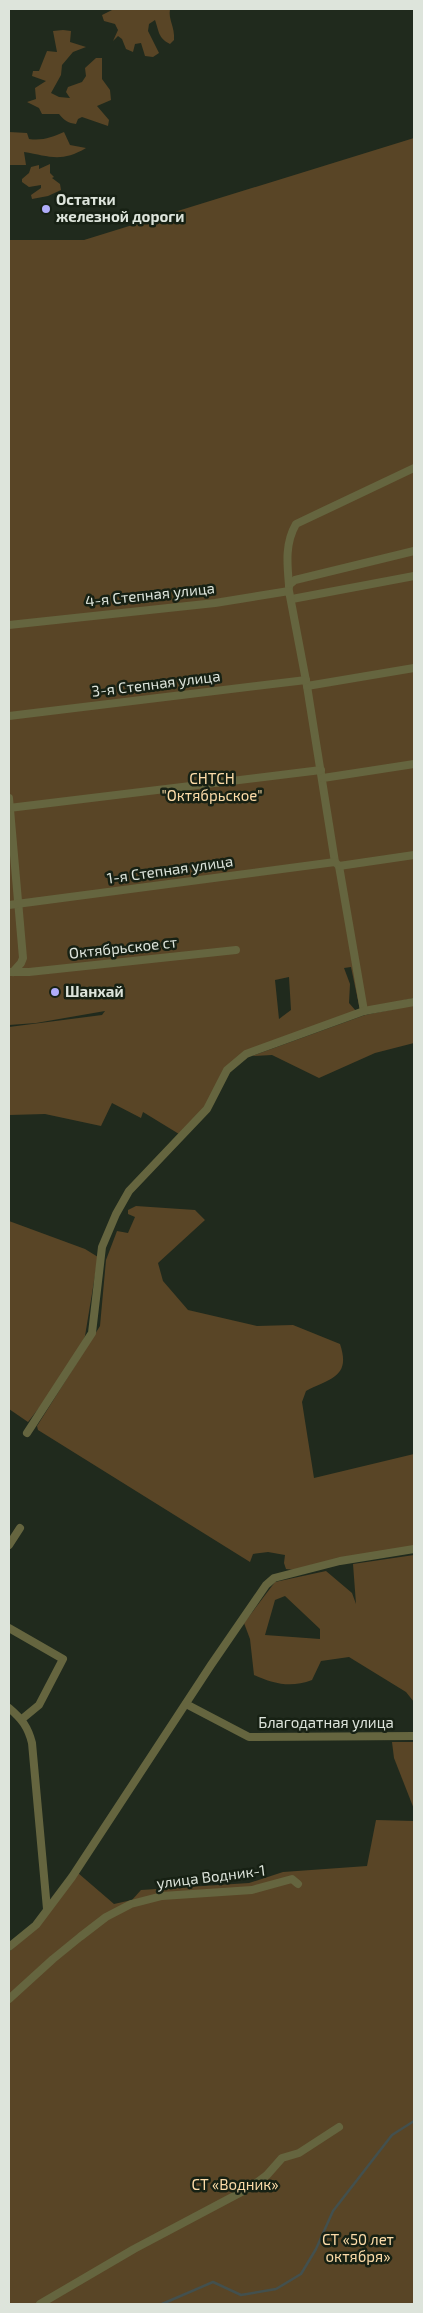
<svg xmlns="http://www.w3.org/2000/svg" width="423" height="2313" font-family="'Exo 2',sans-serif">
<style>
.green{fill:#594526;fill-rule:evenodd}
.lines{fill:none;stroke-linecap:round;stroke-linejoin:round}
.stream{stroke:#43504e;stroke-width:2.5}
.minor{stroke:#65653f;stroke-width:8}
.poi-dot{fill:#b0adfa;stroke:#172114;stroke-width:2}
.labels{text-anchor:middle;stroke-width:5;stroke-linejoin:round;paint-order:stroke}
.poi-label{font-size:15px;font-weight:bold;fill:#dde4db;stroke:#172114;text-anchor:start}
.street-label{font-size:15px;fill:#dde4db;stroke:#172114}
.park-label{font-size:15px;fill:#fddca9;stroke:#172114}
</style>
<rect width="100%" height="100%" fill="#202a1d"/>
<!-- green -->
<g class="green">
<path d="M114 9H170C168 20 175 26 174 40L170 44C158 38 159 31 155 20L149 24 148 31 159 53 153 57 145 56 141 43 135 44 133 52 126 49 122 39 118 36 113 41 118 30 115 24 104 21 102 15Z"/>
<path d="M63 30 71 31 70 42 86 47 73 52 62 65 61 75 51 93 59 97 70 98 66 92 68 87 82 82 86 76 85 68 96 58H102V79L110 90 111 100 97 106 109 120 108 126 82 117 78 119 76 124C68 123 65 121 59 114H42L39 108 27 102 36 99 35 88 46 81 32 76 33 71H39L47 51 57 52 53 31Z"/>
<path d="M9 132 27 133 29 139C43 141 52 137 64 132L70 145 86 148C61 163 49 156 24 152L26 165H9Z"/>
<path d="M414 138V998L360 1010 351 967 344 968 350 984 349 1003 356 1011 245 1053 224 1070 205 1108 179 1134 143 1112 141 1118 112 1103 101 1126 45 1114 9 1115V1027L102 1015 105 1011 36 1023 9 1025V240H84ZM289 977 291 1010 279 1019 275 980Z"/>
<polygon points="50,164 50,173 54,177 52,178 60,184 61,190 48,196 32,199 31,195 41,188 41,185 29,187 22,182 22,179 29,173 31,167 39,165 39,169"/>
<polygon points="414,1005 414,1043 375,1053 319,1078 272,1055 252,1056 365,1015"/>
<path d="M136 1206 195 1210 205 1220 158 1263 163 1281 188 1310 257 1326 293 1325 340 1344C351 1377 331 1378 306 1391L302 1402 314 1478 414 1454V1546L295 1570 286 1569 284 1563 285 1555 268 1552 253 1554 250 1562 38 1430 37 1426 100 1326 106 1260 117 1231 128 1233 135 1217 128 1214V1210Z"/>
<polygon points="9,1221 85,1249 98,1257 85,1336 81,1345 46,1399 28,1422 9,1409"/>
<path d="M414 1555V1702L406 1692 349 1657 321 1661 312 1680C291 1688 274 1684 254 1675L250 1639 244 1623 275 1582 326 1571 352 1593 356 1604 353 1564ZM285 1596 320 1629V1639L265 1635 275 1600Z"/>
<polygon points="392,1742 414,1742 414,1809 394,1758"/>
<polygon points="376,1820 414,1821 414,2304 9,2304 9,1952 39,1924 78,1873 114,1904 132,1900 141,1890 249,1883 283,1872 367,1866"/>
</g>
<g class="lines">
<!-- stream -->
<polyline class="stream" points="162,2304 213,2282 241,2295 276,2289 301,2274 316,2249 333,2211 392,2135 414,2121"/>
<!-- minor -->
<g class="minor">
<path d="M289 585C287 563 285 543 296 524L414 468"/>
<polyline points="289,587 289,585 295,580 414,551"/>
<polyline points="292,599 414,576"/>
<polyline points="9,625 215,603 289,591 307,686 335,862 339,866 364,1011"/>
<polyline points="307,686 414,668"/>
<polyline points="9,716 306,680"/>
<polyline points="323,778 414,764"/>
<polyline points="9,798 23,958 21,963 13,972"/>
<polyline points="9,808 321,770"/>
<polyline points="339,866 414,855"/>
<polyline points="9,905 335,862"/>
<polyline points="9,972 29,972 236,950"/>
<polyline points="27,1433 92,1333 102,1247 116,1214 129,1191 207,1109 227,1070 246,1054 364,1011 414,1002"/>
<polyline points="9,1545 20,1528"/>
<polyline points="9,1628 63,1659 39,1705 22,1719"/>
<polyline points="186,1704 249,1737 414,1736"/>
<path d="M9 1708C22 1719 28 1727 32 1743L47 1909"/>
<polyline points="9,1947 36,1925 72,1877 211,1665 266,1585 274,1578 340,1561 414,1549"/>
<polyline points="9,1999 53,1959 80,1937 106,1917 131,1904 162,1896 252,1890 292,1879 298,1884"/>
<polyline points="40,2304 134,2249 251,2187 267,2175 282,2158 299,2153 339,2127"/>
</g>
</g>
<!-- markers -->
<g class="poi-dot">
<circle cx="46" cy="209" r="5"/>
<circle cx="55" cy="992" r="5"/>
</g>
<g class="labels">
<!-- poi labels -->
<g class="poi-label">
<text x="56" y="205">Остатки<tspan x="56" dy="17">железной дороги</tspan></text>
<text x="65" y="997">Шанхай</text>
</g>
<!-- street labels -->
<g class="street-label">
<text transform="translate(150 595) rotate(-6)" y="5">4-я Степная улица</text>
<text transform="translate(156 684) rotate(-7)" y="5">3-я Степная улица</text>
<text transform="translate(170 870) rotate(-8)" y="5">1-я Степная улица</text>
<text transform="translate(123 948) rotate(-6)" y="5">Октябрьское ст</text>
<text x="326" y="1728">Благодатная улица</text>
<text transform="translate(211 1877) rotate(-7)" y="5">улица Водник-1</text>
</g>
<!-- park labels -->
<g class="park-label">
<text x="212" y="784">СНТСН<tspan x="212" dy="17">"Октябрьское"</tspan></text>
<text x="235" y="2190">СТ «Водник»</text>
<text x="358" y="2245">СТ «50 лет<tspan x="358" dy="17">октября»</tspan></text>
</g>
</g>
<!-- border -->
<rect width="423" height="2313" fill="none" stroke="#dde4db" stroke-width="20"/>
</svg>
